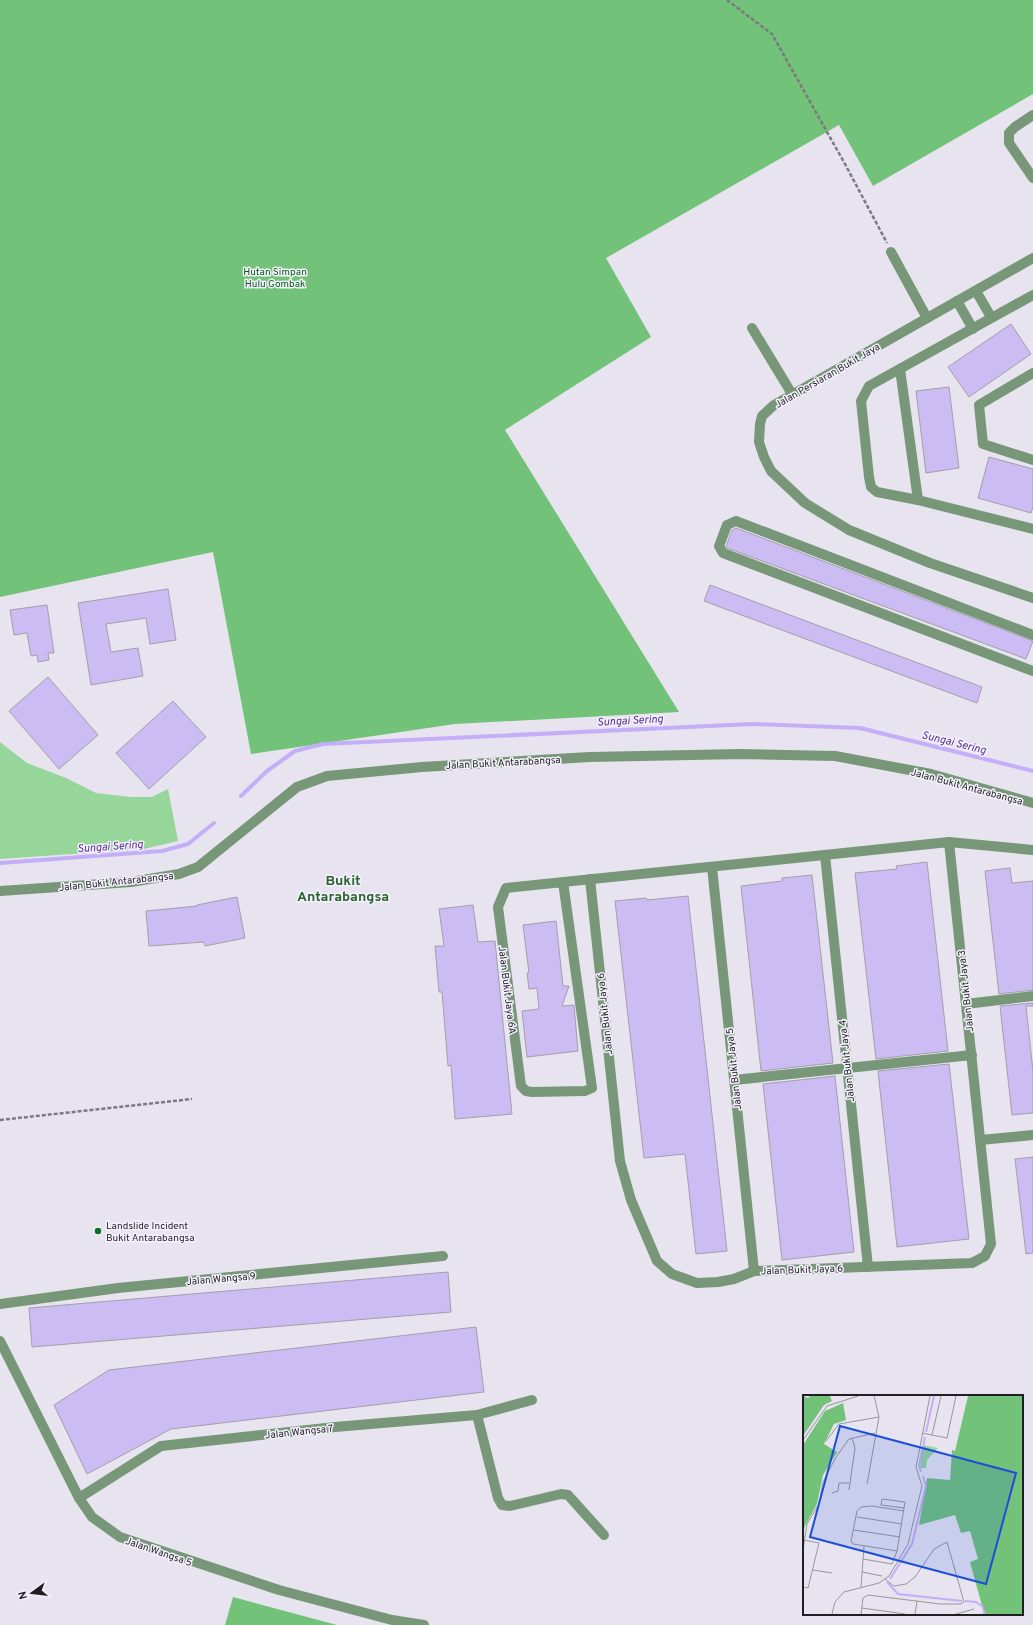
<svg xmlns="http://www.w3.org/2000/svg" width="1033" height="1625" font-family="Overpass,sans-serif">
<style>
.green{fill:#97d69a}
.forest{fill:#73c279}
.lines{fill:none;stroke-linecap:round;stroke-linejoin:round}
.stream{stroke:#c3aef7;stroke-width:4}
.building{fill:#cbbcf3;stroke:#a29faa}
.path{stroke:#7b7a81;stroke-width:2.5;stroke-dasharray:4 2;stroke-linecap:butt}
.minor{stroke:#779778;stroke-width:10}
.poi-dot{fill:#077021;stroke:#f4f1fc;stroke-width:1.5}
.labels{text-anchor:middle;stroke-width:3;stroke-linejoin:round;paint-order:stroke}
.park-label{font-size:10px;fill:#025d19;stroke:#f4f1fc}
.street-label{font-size:10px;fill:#1f1e22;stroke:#f4f1fc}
.poi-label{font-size:10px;fill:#1f1e22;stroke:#f4f1fc;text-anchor:start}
.water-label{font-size:11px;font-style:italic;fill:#552c92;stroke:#f4f1fc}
.district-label{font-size:14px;font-weight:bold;fill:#2a6330;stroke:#f4f1fc}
.inset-river{fill:none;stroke:#c3aef7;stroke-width:2}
.inset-road{fill:none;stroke:#97959d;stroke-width:1}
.view{fill:#1d4ed8;fill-opacity:0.15;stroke:#1d4ed8;stroke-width:2}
.inset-edge{fill:none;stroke:#1f1e22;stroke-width:2}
</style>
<rect width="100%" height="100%" fill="#e7e4ef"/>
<!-- green -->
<polygon class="green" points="0,742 27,763 66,778 96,793 130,797 152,797 168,789 178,841 144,849 0,859"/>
<!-- forest -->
<g class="forest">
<polygon points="0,0 1033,0 1033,94 873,186 839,125 606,258 651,337 505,430 679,712 455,724 251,754 213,552 0,597"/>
<polygon points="233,1597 337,1625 225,1625"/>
</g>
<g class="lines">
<!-- stream -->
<g class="stream">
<polyline points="241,796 267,771 295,751 323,744 752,724 860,728 1033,771"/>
<polyline points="0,863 162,851 188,844 214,823"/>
</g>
</g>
<!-- building -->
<g class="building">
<polygon points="1011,324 1031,354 969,397 948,367"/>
<polygon points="949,387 959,468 926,473 916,391"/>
<polygon points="989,457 1033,469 1033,507 1031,513 978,498"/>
<polygon points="736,528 1033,641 1026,659 727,548 726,546 732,530"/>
<polygon points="710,585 982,687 977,703 704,601"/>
<polygon points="168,589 176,640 150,644 146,618 106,624 111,652 138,648 143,676 91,685 78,603"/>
<polygon points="47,605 54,653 48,653 49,660 38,662 37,655 31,656 27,633 14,635 10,610"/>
<polygon points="48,677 98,735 59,769 9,711"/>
<polygon points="173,701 206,737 149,789 116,753"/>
<polygon points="927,862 948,1051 876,1059 855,873 897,869 896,866"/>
<polygon points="1010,868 1012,883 1033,881 1033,990 999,994 985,871"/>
<polygon points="812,875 833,1063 761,1071 741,886 782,881 782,878"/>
<polygon points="688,896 727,1251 696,1254 685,1154 644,1158 615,901 646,898 647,900"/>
<polygon points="237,897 245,938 205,946 204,942 149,946 146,911 197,906 197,905"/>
<polygon points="473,905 478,942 495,941 512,1114 455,1119 451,1065 448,1066 442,992 439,992 435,946 444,946 439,909"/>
<polygon points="556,921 563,986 569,986 562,1006 574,1005 578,1051 527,1057 522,1011 539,1009 537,988 529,989 527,973 529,973 523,925"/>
<polygon points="1033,1003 1033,1006 1026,1006 1033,1071 1033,1113 1012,1115 1000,1006"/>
<polygon points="949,1064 969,1239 897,1247 878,1071"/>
<polygon points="835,1076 854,1252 782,1260 763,1084"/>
<polygon points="1033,1157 1033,1253 1026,1254 1015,1159"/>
<polygon points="448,1272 451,1312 32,1347 29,1308"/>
<polygon points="476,1327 484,1392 171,1429 87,1474 54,1405 109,1370"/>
</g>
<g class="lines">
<!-- path -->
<g class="path">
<polyline points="727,0 772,34 845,164 887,243"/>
<polyline points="0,1120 192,1099"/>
</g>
<!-- minor -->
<g class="minor">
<polyline points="1033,115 1015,127 1009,133 1009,143 1033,178"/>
<polyline points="891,252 927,318"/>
<polyline points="1033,258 774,405 762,416 760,424 759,442 764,457 771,471 805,503 849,530 930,563 1033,598"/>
<polyline points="976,291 991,317"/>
<polyline points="1033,295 869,386 861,401 869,477 871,487 877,492 918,500 1033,529"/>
<polyline points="957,301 973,329"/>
<polyline points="752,328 792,394"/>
<polyline points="900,369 918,500"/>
<polyline points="1033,373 979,405 983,444 1033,460"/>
<polyline points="1033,635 736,521 727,525 719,546 723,553 1033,671"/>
<polyline points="825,855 868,1267"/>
<polyline points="712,867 754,1271"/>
<polyline points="590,879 620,1161 631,1200 657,1261 672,1274 697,1283 718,1282 734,1279 754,1271 972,1263 985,1256 991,1244 949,842"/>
<polyline points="563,882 592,1088 585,1091 532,1092 526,1091 521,1086 498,907 506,888 949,842 1033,850"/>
<polyline points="0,891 131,882 179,874 198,867 297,787 327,776 422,767 590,757 742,754 835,756 931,774 1033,803"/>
<polyline points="966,1004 1033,996"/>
<polyline points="734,1080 972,1055"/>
<polyline points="980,1140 1033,1135"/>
<polyline points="0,1304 118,1288 443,1256"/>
<polyline points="0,1341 79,1498 92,1517 120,1537 279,1590 392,1620 424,1625"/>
<polyline points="477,1415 498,1498 502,1505 510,1506 561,1494 568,1495 604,1535"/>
<polyline points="79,1498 161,1446 335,1427 477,1415 532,1400"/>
</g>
</g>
<!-- markers -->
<circle class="poi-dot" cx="98" cy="1231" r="4"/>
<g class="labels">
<!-- park labels -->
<g class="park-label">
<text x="275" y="275">Hutan Simpan<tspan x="275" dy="12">Hulu Gombak</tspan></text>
</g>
<!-- street labels -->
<g class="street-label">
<text transform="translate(827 375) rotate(-30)" y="4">Jalan Persiaran Bukit Jaya</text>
<text transform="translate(503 762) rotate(-3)" y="4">Jalan Bukit Antarabangsa</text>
<text transform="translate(967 786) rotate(15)" y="4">Jalan Bukit Antarabangsa</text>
<text transform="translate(116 881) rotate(-6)" y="4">Jalan Bukit Antarabangsa</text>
<text transform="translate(508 990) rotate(83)" y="4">Jalan Bukit Jaya 6A</text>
<text transform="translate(965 991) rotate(-96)" y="4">Jalan Bukit Jaya 3</text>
<text transform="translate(604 1014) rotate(-96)" y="4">Jalan Bukit Jaya 6</text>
<text transform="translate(846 1061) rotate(-96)" y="4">Jalan Bukit Jaya 4</text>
<text transform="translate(733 1069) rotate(-96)" y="4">Jalan Bukit Jaya 5</text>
<text transform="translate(802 1269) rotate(-2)" y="4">Jalan Bukit Jaya 6</text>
<text transform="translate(221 1278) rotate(-5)" y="4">Jalan Wangsa 9</text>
<text transform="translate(299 1431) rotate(-6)" y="4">Jalan Wangsa 7</text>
<text transform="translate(159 1551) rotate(19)" y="4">Jalan Wangsa 5</text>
</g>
<!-- poi labels -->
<g class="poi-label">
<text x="106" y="1229">Landslide Incident<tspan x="106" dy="12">Bukit Antarabangsa</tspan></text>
</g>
<!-- water labels -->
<g class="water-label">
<text transform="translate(630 720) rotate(-3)" y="4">Sungai Sering</text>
<text transform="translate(954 742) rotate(14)" y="4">Sungai Sering</text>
<text transform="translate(110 846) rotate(-4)" y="4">Sungai Sering</text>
</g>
<!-- district labels -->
<g class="district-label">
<text x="343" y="885">Bukit<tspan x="343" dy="16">Antarabangsa</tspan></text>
</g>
</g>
<!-- overview -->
<g transform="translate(803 1395)">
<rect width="220" height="220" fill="#e7e4ef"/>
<path d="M120 50 135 53 124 65 123 73H117Z" fill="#97d69a"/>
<path d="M0 1 5 3 7 1H27L29 6 21 10 0 41ZM165 1H220V219H178L181 218 167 167 175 164 167 136 158 138 152 120 116 130 124 83 147 85 149 55 152 56ZM40 8 43 25 31 29 21 49 34 57 20 80 14 109 0 135V50L22 16Z" fill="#73c279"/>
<path class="inset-river" d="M123 37 131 1M118 77 116 71 122 42M87 184 109 149 123 91 120 81M84 187 95 199 159 206M162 206 173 207 179 211 182 219"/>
<path class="inset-road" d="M119 38 144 43 153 1M129 40 138 1M0 45 24 11 55 1M23 46 36 29 76 22M64 89 76 22 71 1M46 95 52 53 49 43M29 98 35 96 36 88H46M54 122 99 129M51 135 97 142M0 155 4 129 16 109 20 87 33 62 46 44 72 38M94 156 50 149 48 146 54 116 58 112 69 111 101 116M60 164 89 169 94 156 102 107 79 104 78 110 101 113M10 175 29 178M59 177 79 181M0 192 5 193 16 148 1 145M58 192 61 151M59 213 102 219M29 219 32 207 41 197 76 188 86 181 105 149 119 91 113 72 127 1M58 219 60 203 65 200 137 209H158L161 207 144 147 131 154 112 182 103 189 91 191 82 184M112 219 114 206M153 219 171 214"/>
<path class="view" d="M37 31 213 78 183 189 7 142Z"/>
<rect width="220" height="220" class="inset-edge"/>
</g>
<!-- north arrow -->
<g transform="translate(32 1593) rotate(255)" stroke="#f4f1fc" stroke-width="3" paint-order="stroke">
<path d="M0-3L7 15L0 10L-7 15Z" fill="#1f1e22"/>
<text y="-6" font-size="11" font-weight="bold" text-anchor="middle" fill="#1f1e22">N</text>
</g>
</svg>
